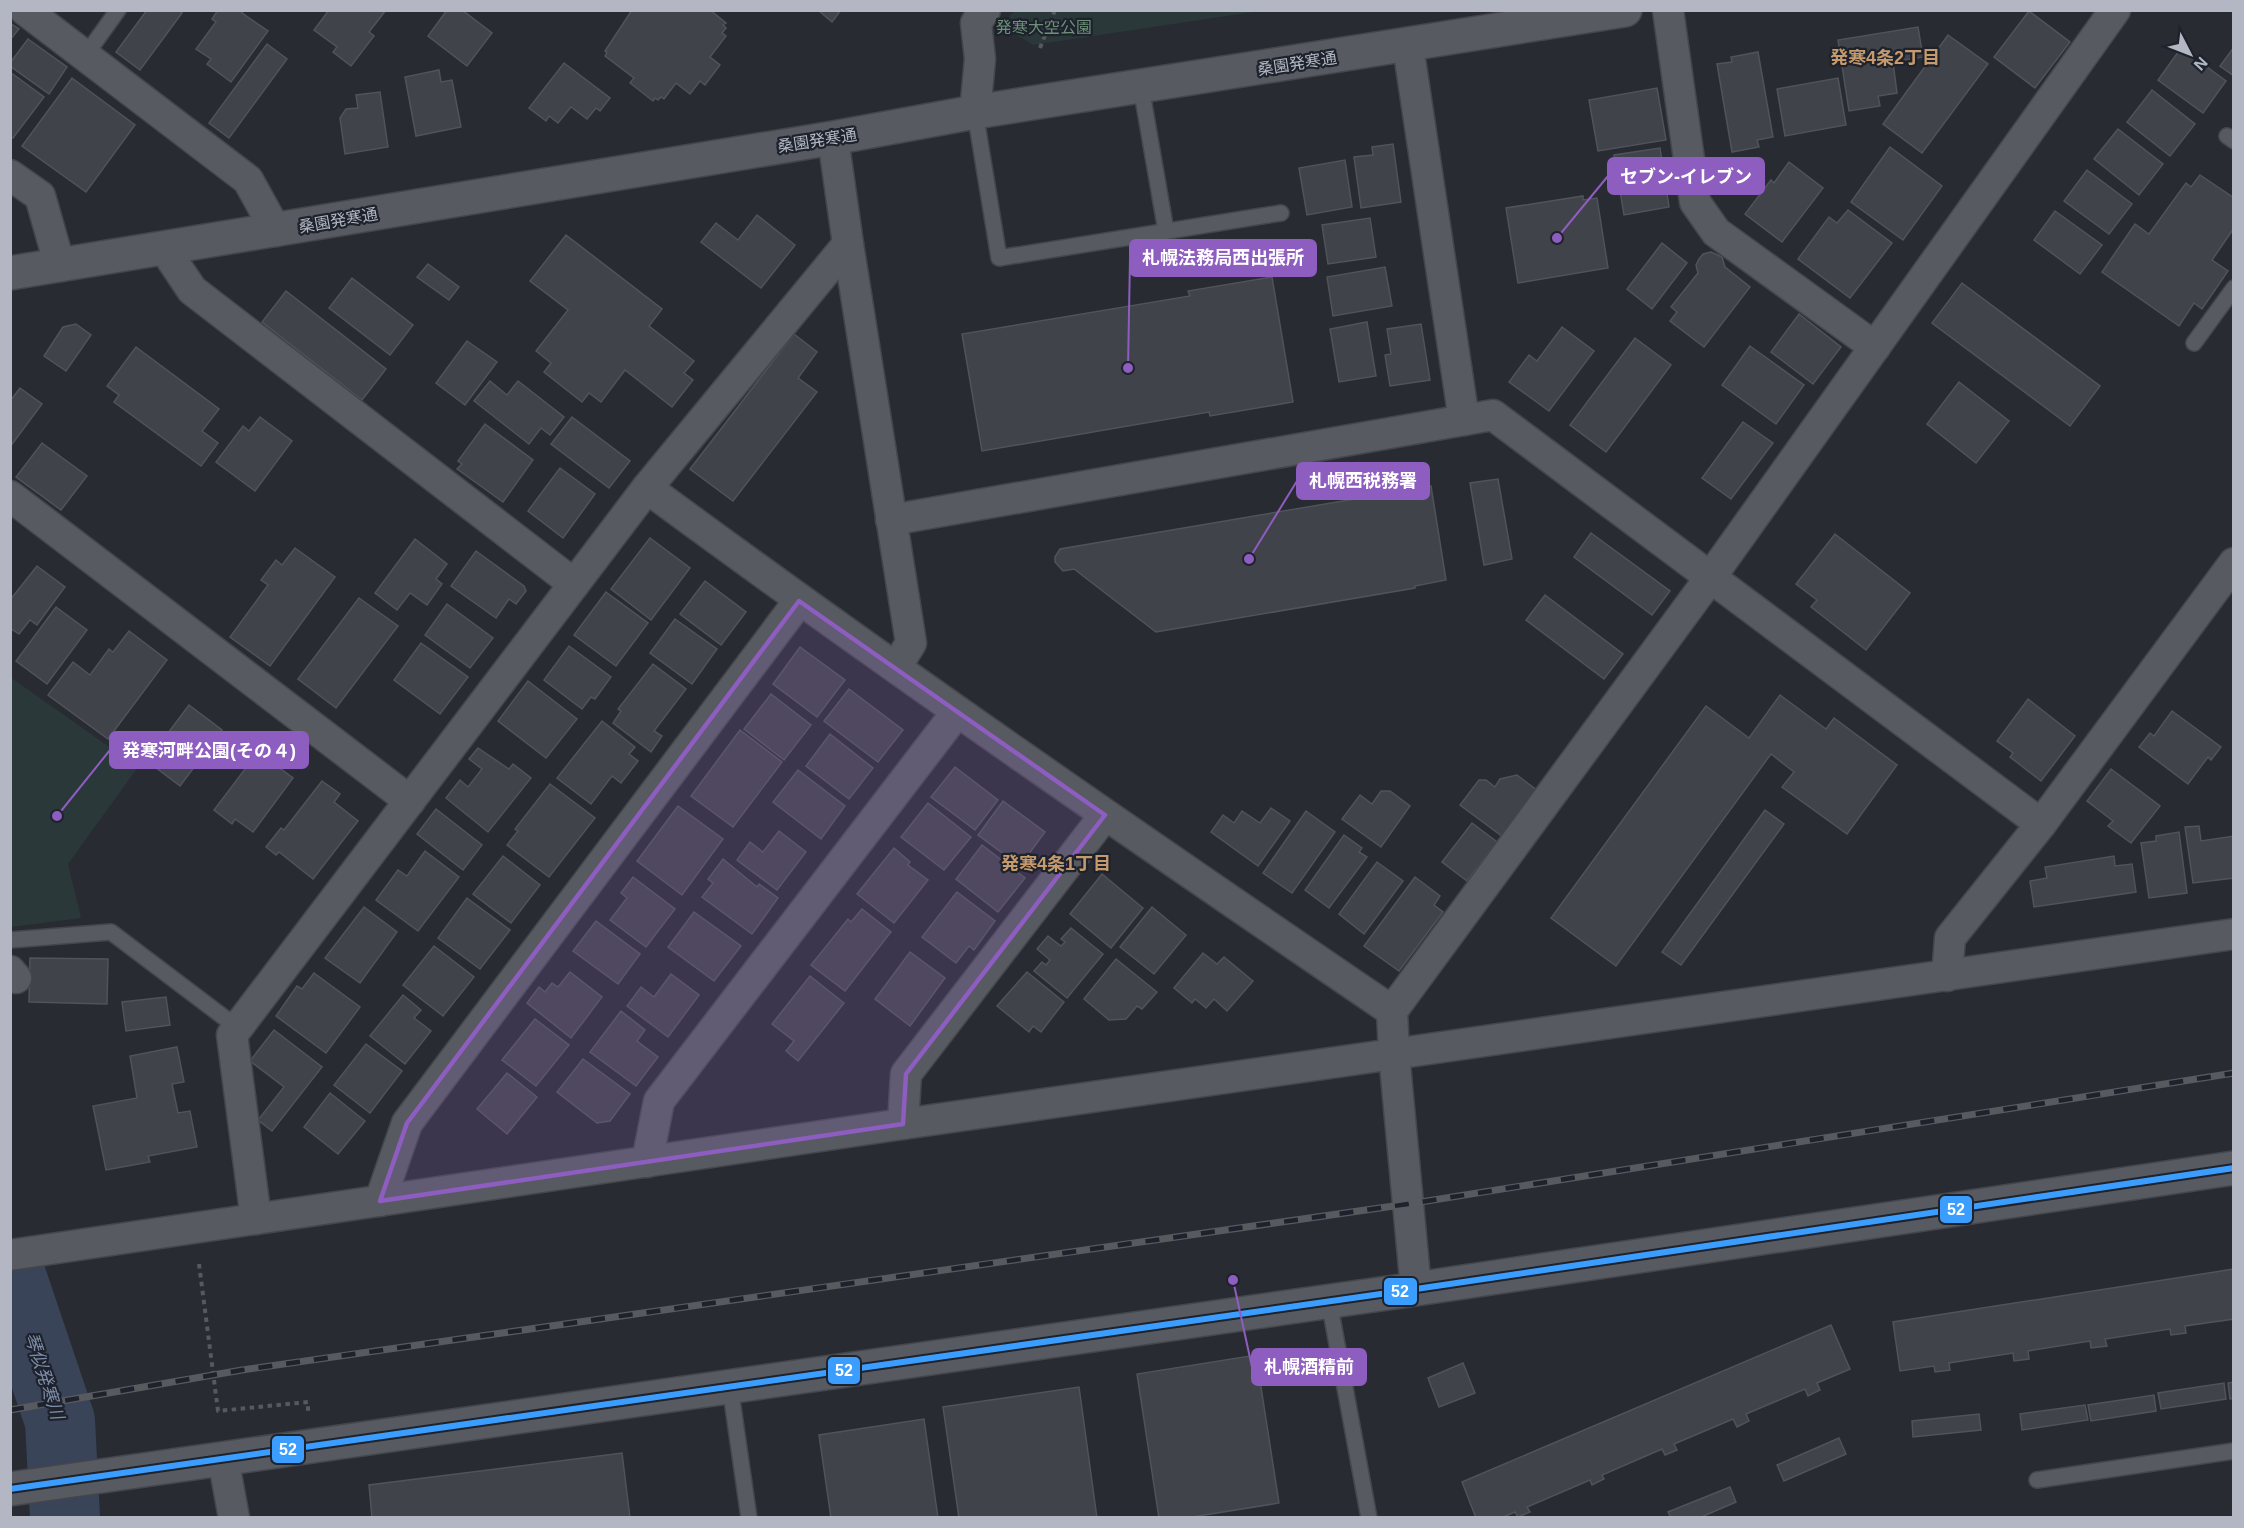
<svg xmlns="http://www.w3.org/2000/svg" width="2244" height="1528" font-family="Helvetica,'Noto Sans JP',sans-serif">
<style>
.green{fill:#2a383a}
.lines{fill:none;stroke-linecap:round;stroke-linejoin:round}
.river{stroke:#3a4459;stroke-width:70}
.building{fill:#404349;stroke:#50535a;stroke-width:1.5}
.service-casing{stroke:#44464c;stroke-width:18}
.minor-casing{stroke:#44464c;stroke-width:33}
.tertiary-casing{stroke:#44464c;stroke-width:36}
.path{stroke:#56595f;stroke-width:4;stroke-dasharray:4.5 4.5;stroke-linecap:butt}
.service{stroke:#575a61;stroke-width:15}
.minor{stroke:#575a61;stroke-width:30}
.tertiary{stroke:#575a61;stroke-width:33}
.rail-casing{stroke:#575a5e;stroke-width:7}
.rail{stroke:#1d222c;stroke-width:4.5;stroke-dasharray:14;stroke-linecap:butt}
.bus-1-casing{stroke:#1d222c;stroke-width:10}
.bus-1{stroke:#3b9eff;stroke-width:6}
.marked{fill:#8e5dc0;fill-opacity:0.2;stroke:#8e5dc0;stroke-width:4.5;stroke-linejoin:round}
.labels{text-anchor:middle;stroke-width:4.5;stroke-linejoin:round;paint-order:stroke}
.park-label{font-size:16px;fill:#6d9178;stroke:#1d222c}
.street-label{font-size:16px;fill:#b2b7c3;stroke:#1d222c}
.neighbourhood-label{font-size:18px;font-weight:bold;fill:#c59a6c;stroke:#1d222c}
.water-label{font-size:18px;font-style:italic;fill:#7e8da8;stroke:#1d222c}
.leader{fill:none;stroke:#8e5dc0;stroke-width:2}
.callout-dot{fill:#8e5dc0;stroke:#1d222c;stroke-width:2}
.callout{fill:#8e5dc0;stroke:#8e5dc0;stroke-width:2}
.callout-label{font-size:18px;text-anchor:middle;font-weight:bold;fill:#fff}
.line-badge{stroke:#1d222c;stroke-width:2}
.badge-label{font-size:16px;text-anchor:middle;font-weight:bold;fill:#fff}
</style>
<rect width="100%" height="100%" fill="#282b32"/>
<!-- green -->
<g class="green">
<polygon points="1014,11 1014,10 1260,11 1033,45 1002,26"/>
<polygon points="10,677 138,767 68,864 81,918 11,927"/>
</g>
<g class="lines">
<!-- river -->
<polyline class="river" points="10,1273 60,1421 65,1518"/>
</g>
<!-- building -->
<g class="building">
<polygon points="147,10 178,10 182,13 140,70 116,52"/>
<polygon points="218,10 244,10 242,13 268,31 231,82 207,64 211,59 196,49 216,22 212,19"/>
<polygon points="329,10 386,10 369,32 374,36 351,66 333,52 337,47 314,30"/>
<polygon points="447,10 462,10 492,33 467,66 428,36"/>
<polygon points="632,10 710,10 726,23 723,25 726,28 722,33 726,36 710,57 720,65 705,85 700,81 690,94 676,83 664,99 661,97 658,100 655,98 653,101 630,83 634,78 605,56 607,52 605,51"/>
<polygon points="818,10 841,10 832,22"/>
<polygon points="2029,11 2070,42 2035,88 1994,57"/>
<polygon points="10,23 19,29 10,40"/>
<polygon points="1918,27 1923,57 1893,62 1897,93 1878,96 1880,106 1849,111 1838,40"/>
<polygon points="1948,35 1988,64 1922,153 1883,124"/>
<polygon points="28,39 67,67 49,94 10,66 10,63"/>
<polygon points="267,44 287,59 229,138 209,123"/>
<polygon points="2234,47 2234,76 2220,66"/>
<polygon points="2181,48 2226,81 2203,113 2158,80"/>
<polygon points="1758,52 1773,137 1757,140 1759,147 1732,152 1717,64 1732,62 1731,57"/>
<polygon points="564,63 610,98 600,111 596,108 587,119 571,107 558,123 549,116 546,121 529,108"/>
<polygon points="439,70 441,82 452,80 461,127 416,136 405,77"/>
<polygon points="10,72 44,97 13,138 10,136"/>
<polygon points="72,78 135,125 86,192 22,146"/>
<polygon points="1838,78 1846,125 1785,136 1777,89"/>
<polygon points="1657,88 1666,140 1598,151 1589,100"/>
<polygon points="2152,90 2195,124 2170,156 2127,122"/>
<polygon points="380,92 388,147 345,154 340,118 346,109 358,108 356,95"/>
<polygon points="2118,129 2163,164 2139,195 2094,159"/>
<polygon points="1393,144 1401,202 1361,208 1354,157 1373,155 1372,147"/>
<polygon points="1890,147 1942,186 1903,240 1851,202"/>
<polygon points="1660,148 1669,207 1624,215 1614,155"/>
<polygon points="1345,160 1352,207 1307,215 1299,168"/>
<polygon points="1789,162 1823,188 1782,242 1745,214 1771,180 1774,183"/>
<polygon points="2087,170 2132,204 2109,234 2064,201"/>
<polygon points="2200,175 2234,198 2234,228 2212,260 2228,271 2202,309 2194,303 2179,326 2102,272 2135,224 2149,234 2186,183 2191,187"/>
<polygon points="1583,196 1583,200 1597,198 1608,268 1518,283 1506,208"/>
<polygon points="1848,210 1892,243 1850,298 1798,259 1829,217 1837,223"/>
<polygon points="2055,211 2102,245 2080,274 2034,240"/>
<polygon points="757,215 795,245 761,288 701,242 716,223 738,240"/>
<polygon points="1370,218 1376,257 1328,264 1322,225"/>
<polygon points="566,235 662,309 649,326 694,361 684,373 693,380 672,407 625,370 601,402 589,393 582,402 544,372 551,363 536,351 568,310 530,281"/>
<polygon points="1662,243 1687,263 1652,309 1627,289"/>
<polygon points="1711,252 1722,257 1725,267 1750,287 1704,347 1670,321 1677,312 1671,307 1698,273 1696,265 1699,259 1703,254"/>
<polygon points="428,264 459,287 449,300 417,277"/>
<polygon points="1385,267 1392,306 1333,316 1327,277"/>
<polygon points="1272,277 1293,402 1210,416 1209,412 982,451 962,334 1190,296 1188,291"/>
<polygon points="352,278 413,325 390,355 329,308"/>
<polygon points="1962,283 2100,386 2070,426 1932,323"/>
<polygon points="286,291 386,369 362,400 262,322"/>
<polygon points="1799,314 1841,347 1813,384 1771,352"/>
<polygon points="1367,322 1376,376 1339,382 1330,329"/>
<polygon points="76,324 91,335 66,371 44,356 63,327"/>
<polygon points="1421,324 1430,380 1390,386 1385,355 1391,354 1387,329"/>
<polygon points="1562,327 1594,351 1549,411 1509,382 1529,355 1537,361"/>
<polygon points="794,334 817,352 798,378 817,392 733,501 690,469"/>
<polygon points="1635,338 1671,365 1606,452 1570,425"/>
<polygon points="467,341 497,362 465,405 436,383"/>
<polygon points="1750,346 1804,385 1776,424 1722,385"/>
<polygon points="136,347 219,409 202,431 218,443 201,466 114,402 119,395 107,386"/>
<polygon points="490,381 507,395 518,381 564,417 550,435 541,428 529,444 474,401"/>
<polygon points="1959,382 2009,421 1976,463 1927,424"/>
<polygon points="20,388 42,404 10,447 10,401"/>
<polygon points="260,417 292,441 255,491 216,462 243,426 249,431"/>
<polygon points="572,417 630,461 609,488 551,444"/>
<polygon points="1743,422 1773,443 1731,499 1702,478"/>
<polygon points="485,424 533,460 503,502 457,469 462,464 458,461"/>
<polygon points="42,443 87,476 61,510 16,477"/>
<polygon points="560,468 595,494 563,538 528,511"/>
<polygon points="1498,479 1512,559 1484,565 1470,483"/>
<polygon points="1431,486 1446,580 1415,586 1415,588 1156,632 1074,569 1063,571 1055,562 1055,557 1060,549"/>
<polygon points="1591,533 1670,591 1652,615 1574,557"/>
<polygon points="1835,534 1910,593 1866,650 1811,607 1817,600 1796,584"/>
<polygon points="650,538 690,568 651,620 611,589"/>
<polygon points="415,539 447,564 436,579 442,584 427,605 410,593 397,610 375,593"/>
<polygon points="295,548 335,577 270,666 230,637 268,585 261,580 276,560 282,565"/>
<polygon points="476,551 524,586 526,591 516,604 509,599 496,618 451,586"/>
<polygon points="37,566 65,587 37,625 30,620 19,634 10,628 10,600"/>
<polygon points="705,581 746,612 721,645 680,614"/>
<polygon points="606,592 648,623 616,666 574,635"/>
<polygon points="1545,595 1623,654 1604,679 1526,620"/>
<polygon points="359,598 398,626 336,708 298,679"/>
<polygon points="447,604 493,638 470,668 425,635"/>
<polygon points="56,607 87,630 47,684 16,661"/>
<polygon points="675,619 717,649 692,684 650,653"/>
<polygon points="129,631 167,660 108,739 48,695 73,662 90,675 109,649 113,652"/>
<polygon points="421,643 468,677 440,714 394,680"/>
<polygon points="569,646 611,677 595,699 591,697 582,709 544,680"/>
<polygon points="800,647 845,680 817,717 773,684"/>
<polygon points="653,664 686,689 654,731 662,736 651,752 613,723 621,711 618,709"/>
<polygon points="528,681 577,719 546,758 498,721"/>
<polygon points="849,689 903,730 878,762 824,721"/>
<polygon points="771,694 811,725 784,760 744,729"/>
<polygon points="1780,695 1826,729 1834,718 1897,765 1847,834 1782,787 1794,772 1771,754 1616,966 1551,918 1706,706 1749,738"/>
<polygon points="2028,699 2075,736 2041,781 2010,757 2013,753 1997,741"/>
<polygon points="189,705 222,730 180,786 147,761"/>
<polygon points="2172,711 2221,747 2211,760 2208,757 2188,784 2139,747 2150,733 2154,736"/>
<polygon points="602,721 635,747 629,754 638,761 621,783 612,776 591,804 557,778"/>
<polygon points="740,730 782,762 733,827 691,796"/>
<polygon points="830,734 873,768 849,799 806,766"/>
<polygon points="478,748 509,769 513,764 531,778 488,832 446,798 460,780 468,787 482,769 469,759"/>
<polygon points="258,752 293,778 253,832 235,819 232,824 214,810"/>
<polygon points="955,767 998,800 975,830 931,797"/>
<polygon points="2111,769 2160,806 2131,843 2108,826 2113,821 2087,801"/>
<polygon points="798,770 845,806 821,839 773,802"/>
<polygon points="1517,775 1538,791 1503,837 1460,805 1479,780 1486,780 1495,787 1500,779"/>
<polygon points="322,781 340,794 334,802 358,821 313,879 279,852 276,855 266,847 281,828 284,830"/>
<polygon points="550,784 595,818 549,877 507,845 518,831 515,829"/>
<polygon points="1381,791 1390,791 1410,806 1381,847 1342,819 1360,795 1372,804"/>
<polygon points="1003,801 1045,832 1020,866 978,835"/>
<polygon points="928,803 971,837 944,870 901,837"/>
<polygon points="678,806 723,839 682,895 637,861"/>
<polygon points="1271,808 1290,821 1258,866 1211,832 1223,815 1234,823 1242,811 1260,823"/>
<polygon points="436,809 482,845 463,870 417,834"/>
<polygon points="1765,810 1784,824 1681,965 1662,952"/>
<polygon points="1306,811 1335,832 1292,893 1263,873"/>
<polygon points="1472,823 1497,842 1467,881 1442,862"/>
<polygon points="2199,826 2201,841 2234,836 2234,878 2193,883 2185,827"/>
<polygon points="779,831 806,852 777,890 737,860 750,842 763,852"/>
<polygon points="2179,832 2187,893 2149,898 2141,843 2156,841 2156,836"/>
<polygon points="1344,835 1362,848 1359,852 1367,857 1329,908 1305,890"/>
<polygon points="982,845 1025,878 998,912 956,879"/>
<polygon points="894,848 910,862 908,865 928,880 894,923 857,894"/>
<polygon points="425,851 459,877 418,931 376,900 398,870 407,876"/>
<polygon points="503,856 540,885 511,923 473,894"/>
<polygon points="2114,856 2115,866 2132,864 2136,892 2034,907 2030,881 2047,878 2045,867"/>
<polygon points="723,859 757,887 759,884 778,898 752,934 702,897 713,883 708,879"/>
<polygon points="1377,862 1403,881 1364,934 1339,914"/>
<polygon points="1102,874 1143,908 1111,948 1070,914"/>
<polygon points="633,877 675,909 646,947 610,920 627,898 621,893"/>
<polygon points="1415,877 1440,896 1434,905 1443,912 1399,971 1364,946"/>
<polygon points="957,892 995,921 974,950 969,946 956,963 922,937"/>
<polygon points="467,898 510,930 480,969 438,938"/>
<polygon points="364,907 397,932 360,983 325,958"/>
<polygon points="1152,907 1186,935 1154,974 1120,947"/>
<polygon points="862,909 891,932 845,991 811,965 848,919 851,922"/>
<polygon points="694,912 741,946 714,981 668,947"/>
<polygon points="596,921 640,954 618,984 573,951"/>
<polygon points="1071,928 1103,954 1067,998 1034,971 1042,962 1046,965 1050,960 1037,949 1048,936 1061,946 1065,942 1061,939"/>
<polygon points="434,946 474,977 443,1016 403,985"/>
<polygon points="910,952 945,978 910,1026 875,999"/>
<polygon points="1203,953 1217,964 1224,957 1253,981 1227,1011 1214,999 1206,1008 1195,999 1192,1003 1174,988"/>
<polygon points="30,958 108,959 107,1004 29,1002"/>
<polygon points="1116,959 1157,992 1142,1009 1137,1006 1126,1019 1109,1020 1084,999"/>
<polygon points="570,972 602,997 571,1038 527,1003 539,987 545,992 552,983 558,987"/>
<polygon points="1027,972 1064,1002 1041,1032 1033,1026 1029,1032 997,1006"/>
<polygon points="314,973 360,1007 326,1053 276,1016 297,986 302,989"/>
<polygon points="671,974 699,995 668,1037 627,1006 641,987 654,997"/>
<polygon points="810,976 844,1003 798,1061 786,1051 794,1041 772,1024"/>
<polygon points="403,995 421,1010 414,1018 431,1031 405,1064 370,1036"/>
<polygon points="166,997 170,1025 126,1031 122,1002"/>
<polygon points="621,1011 645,1030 637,1041 658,1057 636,1086 590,1052"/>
<polygon points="535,1019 569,1045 536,1086 502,1060"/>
<polygon points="274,1030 322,1067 272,1131 258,1120 284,1087 250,1061"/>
<polygon points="366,1044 402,1071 370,1113 334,1085"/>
<polygon points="177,1047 184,1082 172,1084 178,1113 190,1111 197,1147 148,1156 150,1162 106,1170 93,1106 137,1098 130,1056"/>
<polygon points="583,1059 630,1094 610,1121 597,1123 557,1092"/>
<polygon points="507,1073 537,1097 507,1134 477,1109"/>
<polygon points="330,1093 365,1121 338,1154 304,1127"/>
<polygon points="2234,1269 2234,1319 2185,1326 2186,1333 2171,1335 2170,1329 2105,1339 2107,1346 2091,1348 2090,1341 2028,1351 2029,1359 2014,1361 2013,1353 1949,1363 1950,1370 1935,1372 1934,1366 1900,1371 1893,1322"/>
<polygon points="1831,1325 1850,1369 1817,1383 1820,1390 1808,1396 1805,1389 1746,1414 1749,1421 1737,1427 1733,1419 1674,1444 1677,1450 1665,1455 1662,1449 1602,1475 1604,1479 1592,1485 1590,1480 1527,1507 1530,1512 1518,1517 1515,1512 1501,1518 1476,1518 1462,1482"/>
<polygon points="1256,1355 1279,1503 1186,1518 1159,1518 1137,1374"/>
<polygon points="1463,1363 1475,1393 1439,1407 1428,1378"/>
<polygon points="2234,1382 2234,1398 2230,1399 2228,1383"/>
<polygon points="2224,1383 2226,1399 2161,1409 2158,1393"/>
<polygon points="1079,1387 1097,1518 959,1518 943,1407"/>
<polygon points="2154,1395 2156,1411 2091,1421 2088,1405"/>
<polygon points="2085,1405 2088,1420 2022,1430 2020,1414"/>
<polygon points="1979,1414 1981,1430 1913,1437 1912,1421"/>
<polygon points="924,1419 938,1518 831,1518 819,1435"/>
<polygon points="1839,1438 1846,1454 1784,1481 1777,1465"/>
<polygon points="622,1453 630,1518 372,1518 369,1485"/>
<polygon points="1730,1487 1736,1502 1699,1518 1671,1518 1668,1512"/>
</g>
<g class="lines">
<defs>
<g id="service">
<polyline points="85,56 118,10"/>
<polyline points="1141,87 1166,231"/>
<polyline points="975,112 999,258 1281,213"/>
<polyline points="2227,136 2234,141"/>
<polyline points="2194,343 2234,288"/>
<polyline points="10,940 111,932 238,1028"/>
<polyline points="1329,1301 1369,1518"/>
<polyline points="730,1386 749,1518"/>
<polyline points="2037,1480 2234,1451"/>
</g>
<g id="minor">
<polyline points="25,10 248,180 276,231"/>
<polyline points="1668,10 1695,202 1716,232 1875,347"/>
<polyline points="1408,46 1464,420"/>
<polyline points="975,112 980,59 976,23 985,10"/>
<polyline points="833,138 848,244 911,643 896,667"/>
<polyline points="10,175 40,196 60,266"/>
<polyline points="164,248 192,290 574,584"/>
<path d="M647 488C891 668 1141 840 1392 1011"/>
<polyline points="10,496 410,801"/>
<polyline points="891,520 1493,415 2041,824"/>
<polyline points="10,971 16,978"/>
<polyline points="1947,976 1950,938 2041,824 2234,563"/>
<polyline points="903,1124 906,1074 1105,815"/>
<polyline points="647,1162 659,1101 957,712"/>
<polyline points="380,1201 407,1123 799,601"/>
<polyline points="256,1219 232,1035 647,488 848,244"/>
<polyline points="10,1255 903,1124 2234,934"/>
<polyline points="1416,1289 1394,1054 1392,1011 1710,578 2115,10"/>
<polyline points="223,1458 234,1518"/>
</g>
<g id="tertiary">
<polyline points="10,273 833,138 975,112 1625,10"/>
<polyline points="10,1489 1416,1289 2234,1168"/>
</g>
</defs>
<!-- service casing -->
<use href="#service" class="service-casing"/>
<!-- minor casing -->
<use href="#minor" class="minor-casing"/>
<!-- tertiary casing -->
<use href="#tertiary" class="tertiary-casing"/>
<!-- path -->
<g class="path">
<polyline points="1040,48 1055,10"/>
<polyline points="199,1264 218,1411 308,1402 308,1411"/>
</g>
<!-- service -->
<use href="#service" class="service"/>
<!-- minor -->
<use href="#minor" class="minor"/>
<!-- tertiary -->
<use href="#tertiary" class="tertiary"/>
<defs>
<polyline id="rail" points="10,1410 242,1370 1408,1204 2234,1073"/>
</defs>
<!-- rail casing -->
<use href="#rail" class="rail-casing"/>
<!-- rail -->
<use href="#rail" class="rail"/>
<defs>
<polyline id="bus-1" points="10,1489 1416,1289 2234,1168"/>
</defs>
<!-- bus-1 casing -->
<use href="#bus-1" class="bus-1-casing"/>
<!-- bus-1 -->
<use href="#bus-1" class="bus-1"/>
</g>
<!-- marked area -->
<path class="marked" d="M799 601 1105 815 906 1074 903 1124 380 1201 407 1123Z"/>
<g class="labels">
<!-- park labels -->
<g class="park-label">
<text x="1044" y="33">発寒大空公園</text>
</g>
<!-- street labels -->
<g class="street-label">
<text transform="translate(1297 63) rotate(-9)" y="6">桑園発寒通</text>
<text transform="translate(817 140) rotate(-9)" y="6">桑園発寒通</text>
<text transform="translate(338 220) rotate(-10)" y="6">桑園発寒通</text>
</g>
<!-- neighbourhood labels -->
<g class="neighbourhood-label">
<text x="1885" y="64">発寒4条2丁目</text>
<text x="1056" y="870">発寒4条1丁目</text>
</g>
<!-- water labels -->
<g class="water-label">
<text transform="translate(44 1376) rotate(72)" y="6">琴似発寒川</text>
</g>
</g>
<!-- callouts -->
<path class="leader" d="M1557 238L1608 176M1128 368L1130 258M1249 559L1297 481M57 816L110 750M1233 1280L1252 1367"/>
<g class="callout-dot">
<circle cx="1557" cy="238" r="6"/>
<circle cx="1128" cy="368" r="6"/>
<circle cx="1249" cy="559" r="6"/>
<circle cx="57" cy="816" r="6"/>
<circle cx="1233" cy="1280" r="6"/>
</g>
<g class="callout">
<rect x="1608" y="158" width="156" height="36" rx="6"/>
<rect x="1130" y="240" width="186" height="36" rx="6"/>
<rect x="1297" y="463" width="132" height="36" rx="6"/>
<rect x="110" y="732" width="198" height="36" rx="6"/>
<rect x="1252" y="1349" width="114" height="36" rx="6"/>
</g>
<g class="callout-label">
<text x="1686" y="183">セブン-イレブン</text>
<text x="1223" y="264">札幌法務局西出張所</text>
<text x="1363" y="487">札幌西税務署</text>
<text x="209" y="757">発寒河畔公園(その４)</text>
<text x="1309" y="1373">札幌酒精前</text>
</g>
<g class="line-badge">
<rect x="1939" y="1195" width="34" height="29" rx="6" fill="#3b9eff"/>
<rect x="1383" y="1277" width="35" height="29" rx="6" fill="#3b9eff"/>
<rect x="827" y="1356" width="34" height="29" rx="6" fill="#3b9eff"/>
<rect x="271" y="1435" width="34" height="29" rx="6" fill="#3b9eff"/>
</g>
<g class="badge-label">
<text x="1956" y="1215">52</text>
<text x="1400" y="1297">52</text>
<text x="844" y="1376">52</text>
<text x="288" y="1455">52</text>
</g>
<!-- border -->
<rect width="2244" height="1528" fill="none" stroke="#b2b7c3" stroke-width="24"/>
<!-- north arrow -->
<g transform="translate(2190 54) rotate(132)" stroke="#1d222c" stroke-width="4.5" paint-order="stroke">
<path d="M0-4.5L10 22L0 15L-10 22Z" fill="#b2b7c3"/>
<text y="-9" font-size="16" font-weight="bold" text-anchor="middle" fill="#b2b7c3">N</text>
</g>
</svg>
